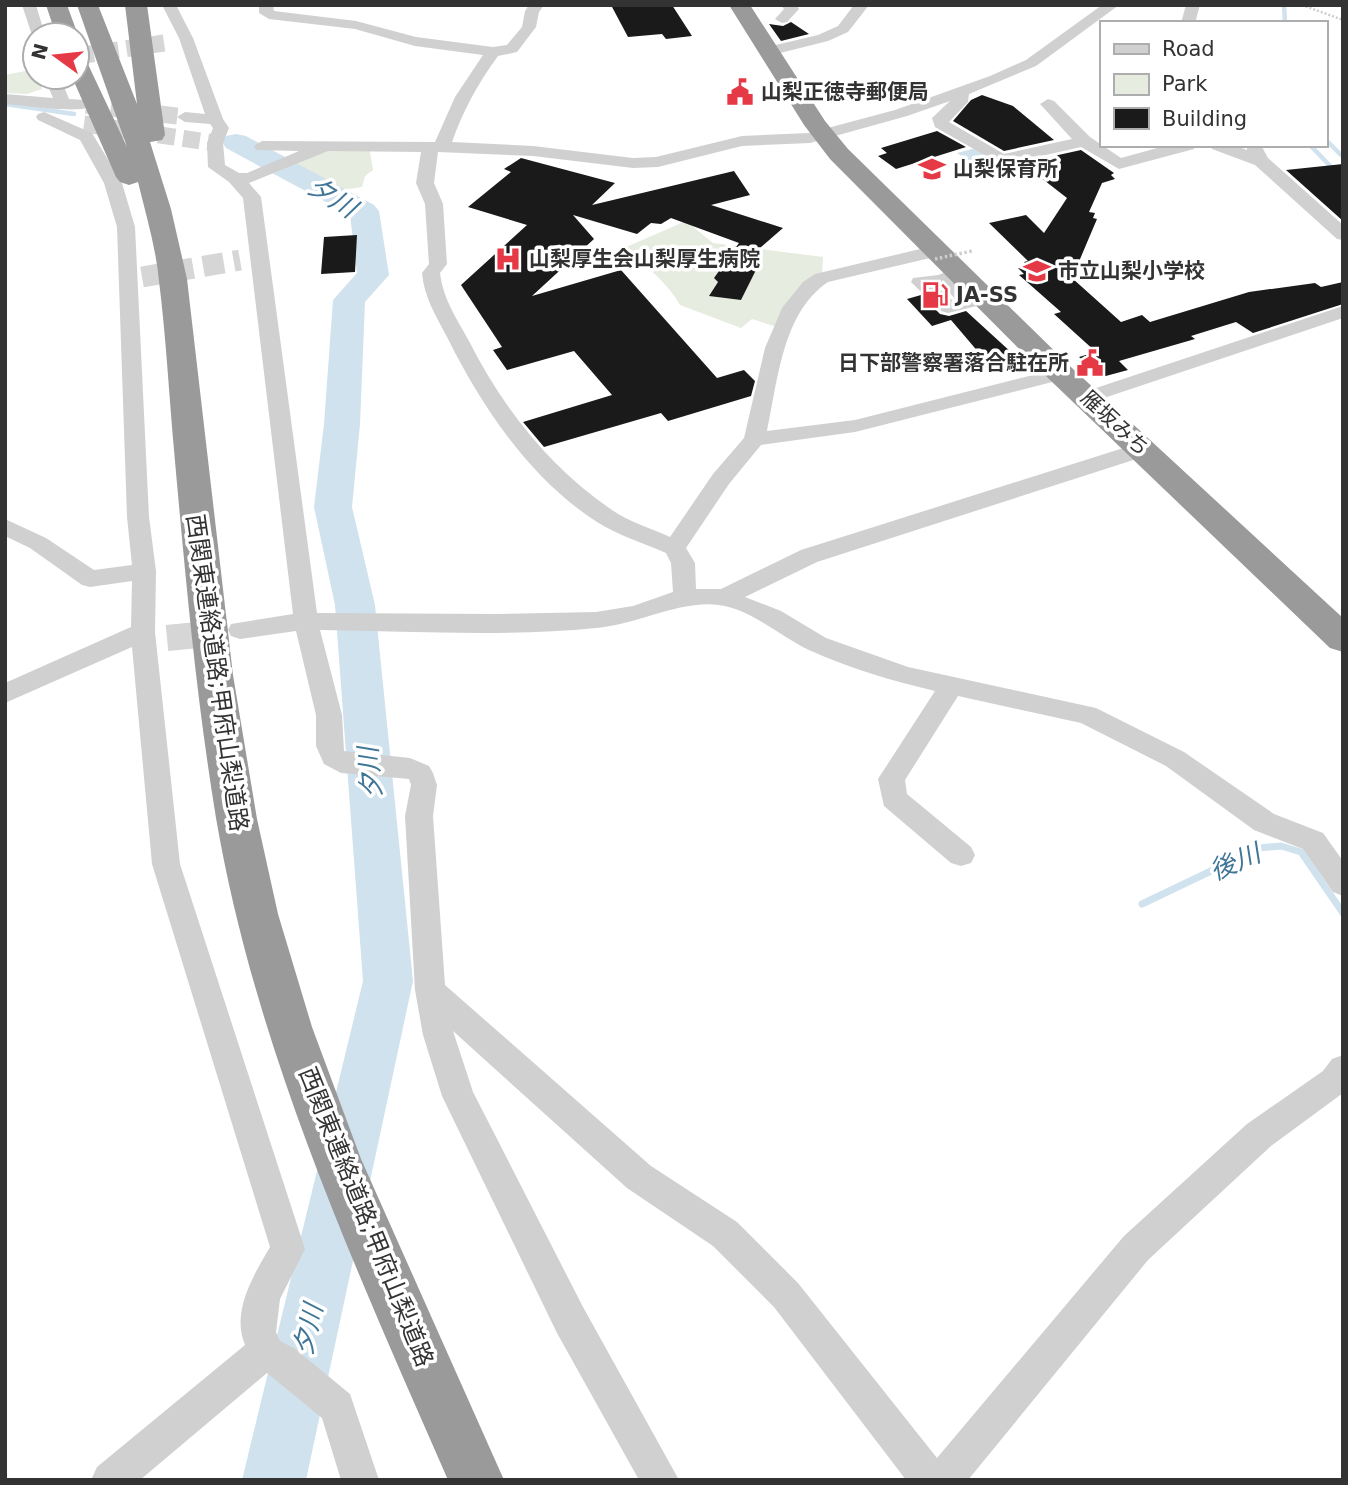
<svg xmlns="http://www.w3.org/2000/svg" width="1348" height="1485" font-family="'DejaVu Sans','Noto Sans JP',sans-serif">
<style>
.green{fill:#e6ecdf;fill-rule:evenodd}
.water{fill:#cfe2ee}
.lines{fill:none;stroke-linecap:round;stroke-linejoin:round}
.stream-far1{stroke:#cfe2ee;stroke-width:4.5}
.stream{stroke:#cfe2ee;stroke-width:7}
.river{fill:#cfe2ee;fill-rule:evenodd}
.building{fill:#1a1a1a}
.minor-tunnel-far2{stroke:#d6d6d6;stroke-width:17;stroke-dasharray:17 8;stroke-linecap:butt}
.minor-tunnel-far1{stroke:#d6d6d6;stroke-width:21;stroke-dasharray:21 10;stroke-linecap:butt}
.minor-tunnel{stroke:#d6d6d6;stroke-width:26;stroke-dasharray:26 13;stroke-linecap:butt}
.path{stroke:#cdcdcd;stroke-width:2.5;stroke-dasharray:2 2;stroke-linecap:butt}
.minor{fill:#d0d0d0;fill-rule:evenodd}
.highway{fill:#9a9a9a;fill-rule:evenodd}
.path-bridge{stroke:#cdcdcd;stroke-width:3.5;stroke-dasharray:2.5 2.5;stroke-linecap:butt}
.labels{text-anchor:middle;stroke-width:7;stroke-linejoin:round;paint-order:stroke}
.far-poi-label{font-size:21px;font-weight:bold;fill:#333;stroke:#fff;text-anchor:start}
.far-street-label{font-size:21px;fill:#333;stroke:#fff}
.street-label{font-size:24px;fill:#333;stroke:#fff}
.water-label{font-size:26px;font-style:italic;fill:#3f7597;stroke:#fff}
</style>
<rect width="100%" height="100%" fill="#fff"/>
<!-- green -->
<g class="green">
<polygon points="35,69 35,77 40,77 42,89 27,94 5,93 5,75"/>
<polygon points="326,146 369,146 373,170 365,176 362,187 342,190 292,161"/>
<path d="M686 221 713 243 823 257 822 278 783 329 752 319 741 328 680 305C667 282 645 265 624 248ZM724 264 756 270 741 300 710 296 719 279 714 278Z"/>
</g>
<!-- water -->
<polygon class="water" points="976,148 1007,171 993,176 957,153"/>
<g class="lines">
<!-- stream-far1 -->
<g class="stream-far1">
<polyline points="1284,5 1285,23"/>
<polyline points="5,104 74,114"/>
<polyline points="1325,139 1341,155"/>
<polyline points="1310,145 1334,170"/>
</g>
<!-- stream -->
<polyline class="stream" points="1142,904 1259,848 1281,846 1301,852 1343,913"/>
<!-- river -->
<polygon class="river" points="236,134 246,136 374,205 379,211 389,275 365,302 360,424 352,507 375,605 413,981 306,1480 242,1480 363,981 335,605 314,507 324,424 333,300 357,273 350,215 226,148 222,142 226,136"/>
</g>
<!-- building -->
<g class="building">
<polygon points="611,5 672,5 692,36 666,39 662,34 628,37"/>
<polygon points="791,22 809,34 781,41 769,24 783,26"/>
<polygon points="982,95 1013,106 1054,140 1004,151 953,121 971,100"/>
<polygon points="937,131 966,147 896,169 878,156 887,153 881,148"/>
<polygon points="1081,150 1114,173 1111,175 1115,179 1102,183 1089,212 1095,213 1093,218 1097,219 1072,278 1121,322 1142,315 1150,322 1249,292 1315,283 1321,287 1343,282 1343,304 1253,333 1236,322 1191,336 1195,339 1119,361 1128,370 1102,377 1079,357 1096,352 1054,314 1061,312 1019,275 1024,274 1018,268 1028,266 1024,262 1028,261 989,223 1026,215 1044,233 1067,198 1022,163"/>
<polygon points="521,158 615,183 592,205 734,171 750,195 711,205 783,228 738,267 756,270 741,300 709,296 718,282 714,278 739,243 671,218 661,224 651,223 637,234 573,215 594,239 532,296 621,270 717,378 744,370 755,381 751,396 668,421 661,413 544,447 523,422 612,395 574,351 507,370 493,350 502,347 461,285 527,225 468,207 511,172 504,169"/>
<polygon points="1343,164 1343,221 1286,170"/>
<polygon points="357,235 355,272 321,274 324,237"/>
<polygon points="921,295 940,314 949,316 966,311 1025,365 997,374 951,320 932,326 907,299"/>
</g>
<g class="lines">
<!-- minor-tunnel-far2 -->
<g class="minor-tunnel-far2">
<polyline points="77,56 164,43"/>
<polyline points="86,105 185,117"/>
<polyline points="84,124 215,143"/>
</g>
<!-- minor-tunnel-far1 -->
<polyline class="minor-tunnel-far1" points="142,277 240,260"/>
<!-- minor-tunnel -->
<polyline class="minor-tunnel" points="167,638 228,632"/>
<!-- path -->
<polyline class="path" points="1302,5 1343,20"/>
<!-- minor -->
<g class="minor">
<polygon points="22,5 36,5 45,35 35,35 35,39 33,38"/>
<path d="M162 5H176L193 38 223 119 229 128 223 143 225 165 239 173H247L299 151 256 150 254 146 262 141 435 142 455 97 483 55 415 46 355 29 269 19 259 13V5H273L274 11 356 21 416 37 493 47 507 45 522 27 525 11 529 5H544L539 12 536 27 517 52 498 56C478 83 463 111 452 142L533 146 633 158 656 157 742 136 809 133 895 110 990 76 1026 60 1102 5H1119L1036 66 969 94 968 102 949 122 1004 154 1072 139 1040 104 1048 99 1054 101 1090 137 1121 158 1168 145H1196L1194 149 1119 169 1081 147 1002 165 935 127 932 118 950 101 907 116 810 143 742 146 658 167 633 168 533 156 438 152 434 183 443 204 447 264 440 273C443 299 457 319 469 341 503 408 549 467 612 510 629 522 651 528 670 537L713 474 744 438 765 348 782 308 803 282 815 274 937 245 943 247 946 251 943 255 828 282C782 313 778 381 767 431L855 420 1061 368 1068 370 1071 374 1068 378 855 432 761 445 729 484 686 548 695 563 696 589H721L801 550 1136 444H1152L1155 449 1152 454 817 562 745 597 781 611 826 638 908 667 1096 708 1184 752 1274 814 1323 833 1343 861V896L1333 892 1303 849 1254 830 1166 766 1081 723 958 696 905 780 907 794 971 847 975 855 971 863 961 866 951 863 884 806 878 779 935 691C893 681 848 668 809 650 781 637 751 609 719 605 679 600 637 625 596 628 505 637 411 631 320 630L342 715 344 751 410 758 429 766 433 773 437 785 433 816 445 985 651 1166 737 1222 798 1283 937 1458 1124 1236 1247 1124 1323 1071 1332 1059 1343 1055V1093L1271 1146 1148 1260 968 1480H906L774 1307 713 1246 627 1188 453 1031 473 1092 583 1307 679 1480H639L557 1333 442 1096 423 1035 415 990 405 816 411 785 409 779 341 773 324 764 316 746V715L296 631 240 639 231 636 228 630 231 624 293 614 243 198 229 182 208 167 207 143 213 128 210 124 185 122 177 117 185 112 205 114 179 38ZM328 151 421 152 416 183 425 204 429 264 422 273C424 297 436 316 447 337 482 407 530 479 597 522 618 535 643 543 666 553L671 563 673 592 633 606 596 612 497 614 317 613 261 197 249 183Z"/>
<polygon points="781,5 796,5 799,9 787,22 782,23 775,19 784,9"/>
<polygon points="854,5 869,5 848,32 828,41 768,56 760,51 763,48 818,35 838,26"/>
<polygon points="1186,5 1200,5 1195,23 1181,23"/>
<path d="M44 77H60L69 99 86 100 94 105C83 115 23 105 5 104V94L53 98Z"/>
<path d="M44 112 92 133 122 183 135 227 149 517 156 571 155 632 180 864 305 1249 280 1299 276 1332 280 1341 294 1348 350 1394 379 1480H341L322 1418 267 1373 140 1480H91L97 1467 245 1345C231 1312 253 1276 270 1247L152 864 132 647 5 703V683L131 627 132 581 90 587 82 585 30 548 5 536V519L46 538 94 570 132 565 127 517 117 227 104 183 80 140 38 120 36 117 38 114Z"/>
<polygon points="1210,145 1234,145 1247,150 1247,145 1261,145 1268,158 1343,225 1343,240 1337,239 1255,165 1212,149"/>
<path d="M960 267 969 273 958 279 973 295 986 292 993 294 996 298 993 302 948 313 941 311 911 282 913 278 938 275ZM940 282 956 300H952L934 284Z"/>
<polygon points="1343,306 1343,318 1095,401 1081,401 1078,397 1081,393"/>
</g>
<!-- highway -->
<g class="highway">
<polygon points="46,5 67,5 78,35 77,36 56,35"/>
<path d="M77 5H98L137 104 125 5H147L165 135 162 140 150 142 171 209 187 279 233 675 257 819 278 914 312 1027 361 1159 504 1480H448C354 1265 256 1051 216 818 196 696 185 573 174 450 169 394 166 337 159 281 156 248 146 215 138 182L129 185 120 182 116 177 72 77H77V56L85 58 127 147Z"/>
<polygon points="729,5 750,5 825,121 848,149 1072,368 1343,618 1343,652 1330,648 1050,380 830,159 804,125"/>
</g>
<!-- path-bridge -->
<polyline class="path-bridge" points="935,259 972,251"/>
</g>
<!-- icons -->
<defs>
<symbol id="civic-bare" viewBox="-9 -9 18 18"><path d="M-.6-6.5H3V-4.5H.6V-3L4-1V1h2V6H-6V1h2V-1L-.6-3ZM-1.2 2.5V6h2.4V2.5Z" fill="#e63946" stroke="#fff" stroke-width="2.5" paint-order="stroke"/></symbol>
<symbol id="school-bare" viewBox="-9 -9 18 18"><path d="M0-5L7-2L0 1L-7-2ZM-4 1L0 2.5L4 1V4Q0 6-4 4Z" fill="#e63946" stroke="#fff" stroke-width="2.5" paint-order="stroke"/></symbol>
<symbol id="hospital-bare" viewBox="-9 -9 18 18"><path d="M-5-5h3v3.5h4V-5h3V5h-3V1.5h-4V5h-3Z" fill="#e63946" stroke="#fff" stroke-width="2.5" paint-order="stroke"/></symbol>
<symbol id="fuel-bare" viewBox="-9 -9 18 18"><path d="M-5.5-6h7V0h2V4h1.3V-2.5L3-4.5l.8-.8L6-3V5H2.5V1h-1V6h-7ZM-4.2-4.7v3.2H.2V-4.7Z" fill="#e63946" stroke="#fff" stroke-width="2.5" paint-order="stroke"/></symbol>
</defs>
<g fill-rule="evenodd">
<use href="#civic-bare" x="721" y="73" width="38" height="38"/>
<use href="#school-bare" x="913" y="150" width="38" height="38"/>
<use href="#hospital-bare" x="489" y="240" width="38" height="38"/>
<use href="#school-bare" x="1018" y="252" width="38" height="38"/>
<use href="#fuel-bare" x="916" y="276" width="38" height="38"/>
<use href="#civic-bare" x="1071" y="344" width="38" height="38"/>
</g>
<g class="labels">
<!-- far-poi labels -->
<g class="far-poi-label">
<text x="761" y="99">山梨正徳寺郵便局</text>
<text x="953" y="176">山梨保育所</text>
<text x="529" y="266">山梨厚生会山梨厚生病院</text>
<text x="1058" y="278">市立山梨小学校</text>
<text x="956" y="302">JA-SS</text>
<text x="1069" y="370" text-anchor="end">日下部警察署落合駐在所</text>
</g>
<!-- far-street labels -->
<g class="far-street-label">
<text transform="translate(1115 423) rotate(43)" y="7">雁坂みち</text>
</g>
<!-- street labels -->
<g class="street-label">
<text transform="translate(217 673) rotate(82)" y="8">西関東連絡道路;甲府山梨道路</text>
<text transform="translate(366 1217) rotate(68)" y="8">西関東連絡道路;甲府山梨道路</text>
</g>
<!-- water labels -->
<g class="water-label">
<text transform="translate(332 197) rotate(32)" y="9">夕川</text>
<text transform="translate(370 773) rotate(-95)" y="9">夕川</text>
<text transform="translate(1235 862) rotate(-23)" y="9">後川</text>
<text transform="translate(308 1330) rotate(-77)" y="9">夕川</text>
</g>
</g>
<!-- border -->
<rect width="1348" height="1485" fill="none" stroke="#333333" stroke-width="14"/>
<!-- legend -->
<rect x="1100" y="21" width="228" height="126" fill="#ffffff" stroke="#adadad" stroke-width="2"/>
<rect x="1114" y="44" width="35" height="10" fill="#d0d0d0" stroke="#adadad" stroke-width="2"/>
<text x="1162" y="56" font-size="21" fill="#333333">Road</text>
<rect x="1114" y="74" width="35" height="21" fill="#e6ecdf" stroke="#adadad" stroke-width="2"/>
<text x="1162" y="91" font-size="21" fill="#333333">Park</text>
<rect x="1114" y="108" width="35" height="21" fill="#1a1a1a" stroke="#adadad" stroke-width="2"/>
<text x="1162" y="126" font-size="21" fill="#333333">Building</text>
<!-- north arrow -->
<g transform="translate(56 56) rotate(285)"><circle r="33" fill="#ffffff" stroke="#adadad" stroke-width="2"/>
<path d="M0-5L12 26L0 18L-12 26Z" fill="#e63946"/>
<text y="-10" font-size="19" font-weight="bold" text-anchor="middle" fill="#333333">N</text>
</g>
</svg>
